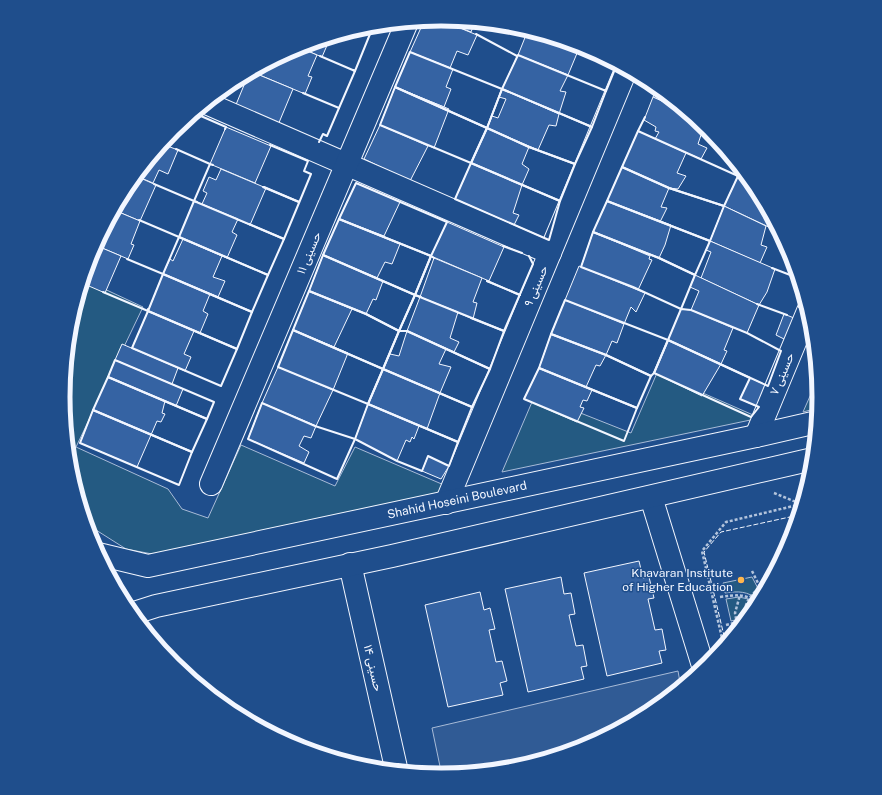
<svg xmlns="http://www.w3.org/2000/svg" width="882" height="795" font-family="'Public Sans',Vazirmatn,sans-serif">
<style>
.green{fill:#245a82;stroke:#a8bbd7}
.parking{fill:#305b95;stroke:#a8bbd7}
.building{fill:#3563a3;stroke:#f2f6ff}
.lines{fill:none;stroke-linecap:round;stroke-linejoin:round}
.minor-casing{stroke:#f2f6ff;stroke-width:24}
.path{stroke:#b3c4dc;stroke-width:2.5;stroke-dasharray:3 2;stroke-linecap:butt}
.minor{stroke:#1f4e8c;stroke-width:22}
.fence{stroke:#f2f6ff;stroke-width:1;stroke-dasharray:5 2;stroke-linecap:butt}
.wall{stroke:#f2f6ff;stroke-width:2}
.poi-dot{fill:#ffb74d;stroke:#1f4e8c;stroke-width:1.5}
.labels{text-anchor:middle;stroke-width:3;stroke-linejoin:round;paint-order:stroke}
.street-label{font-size:12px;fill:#f2f6ff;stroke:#1f4e8c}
.poi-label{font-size:12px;fill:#f2f6ff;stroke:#1f4e8c;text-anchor:end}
.rim{fill:none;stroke:#f2f6ff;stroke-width:5}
</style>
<rect width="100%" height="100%" fill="#1f4e8c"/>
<!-- green -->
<g class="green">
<polygon points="83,279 143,307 76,447 168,489 182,509 208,518 241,445 335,486 355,447 444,485 440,494 168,557 126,549 96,530 80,506 69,466 63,397 70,323"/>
<polygon points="657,373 760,418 502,472 535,395 631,433"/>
<polygon points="818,378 818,408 803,412"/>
<path d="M752 577 762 596 759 600C747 591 739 591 725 593L723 583Z"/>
<polygon points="739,597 748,599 756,605 748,617 731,621 726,599"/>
</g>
<!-- parking -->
<polygon class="parking" points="678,671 681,688 651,712 586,747 515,769 442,776 432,728"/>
<!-- building -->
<g class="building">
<polygon points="438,19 477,35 468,55 457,51 450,68 410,52 424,21"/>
<polygon points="438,19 441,19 475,22 471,32"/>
<polygon points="528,30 580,46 568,75 518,55"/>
<polygon points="322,40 328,43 322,57 298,47"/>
<polygon points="298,47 317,55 308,76 312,77 305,94 257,74 260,67"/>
<polygon points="410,52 453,69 446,87 451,89 444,107 395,87"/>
<polygon points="518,55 568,75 560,91 566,92 559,114 502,89"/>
<polygon points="252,72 293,89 278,125 235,107 249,73"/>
<polygon points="395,87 449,109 434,148 380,125"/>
<polygon points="657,87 688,113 653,97"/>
<polygon points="502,89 559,114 556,126 549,125 538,150 487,128 492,116 498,118 506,99 499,97"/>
<polygon points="653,97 688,113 704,126 698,144 707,148 701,159 655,139 659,132 655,131 656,127 644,120"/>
<polygon points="380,125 428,146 410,181 364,159"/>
<polygon points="226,127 271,146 255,183 210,164"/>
<polygon points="176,128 168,146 162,144 174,130"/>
<polygon points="487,128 529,147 522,164 529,169 522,185 471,163"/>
<polygon points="638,131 686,153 677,173 686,176 678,189 669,188 622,167"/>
<polygon points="162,144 178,150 168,174 159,170 153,183 136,176"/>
<polygon points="471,163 522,185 513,213 519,215 514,225 455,199"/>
<polygon points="622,167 669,188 661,207 667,208 660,222 607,201"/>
<polygon points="221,169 266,188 250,225 202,204 207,193 203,191 209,177 216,180"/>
<polygon points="741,169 751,182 738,176"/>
<polygon points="136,176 156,185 140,221 114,210 126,187"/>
<polygon points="738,176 751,182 756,187 775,224 773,229 724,206"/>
<polygon points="356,183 400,202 384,236 339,219"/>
<polygon points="194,201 238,219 232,232 237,235 227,258 179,237"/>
<polygon points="607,201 671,225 665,245 659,258 593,232"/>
<polygon points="724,206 766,226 761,245 767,247 760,263 710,241"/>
<polygon points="114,210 140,221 131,244 134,245 128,259 95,245"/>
<polygon points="339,219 400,244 392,264 385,262 377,278 323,255"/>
<polygon points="447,222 504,247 489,281 431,256"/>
<polygon points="593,232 650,256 649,259 652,260 638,290 581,267"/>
<polygon points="183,239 222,256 213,277 225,281 218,297 163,274 170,259 173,261"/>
<polygon points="710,241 775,269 767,292 759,305 701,278 711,252 706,250"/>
<polygon points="95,245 121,256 105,293 82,283"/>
<polygon points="323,255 383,281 376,300 373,299 366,314 309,291"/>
<polygon points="434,258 482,278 473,302 477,303 473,319 420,297"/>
<polygon points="579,266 645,293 636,312 631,307 624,324 565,300"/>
<polygon points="163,274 210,294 203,311 208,314 200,333 148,311"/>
<polygon points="695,275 759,305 747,333 691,310 699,291 690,287"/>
<polygon points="309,291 352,309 334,347 293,330"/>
<polygon points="420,297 458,312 450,338 459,342 454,352 407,331"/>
<polygon points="565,300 624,324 617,343 612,341 606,355 551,334"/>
<polygon points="681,309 691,310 733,328 724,350 727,351 721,364 668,340"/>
<polygon points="148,311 194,331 184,354 191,357 185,371 132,348"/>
<polygon points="784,314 794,318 786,340 776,335"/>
<polygon points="293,330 348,353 333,390 278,367"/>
<polygon points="407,331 446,349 439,364 451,367 440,393 383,369 390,354 399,356"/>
<polygon points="551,334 606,355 600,366 596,365 586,387 539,368"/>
<polygon points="668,340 721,364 702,396 654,373"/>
<polygon points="122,344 178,368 172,384 115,360"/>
<polygon points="115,360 183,389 176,406 108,377"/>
<polygon points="278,367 333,390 316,426 262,403"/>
<polygon points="539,368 592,390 587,401 583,400 580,407 584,408 577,422 524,399"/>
<polygon points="383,369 440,393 427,429 368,404"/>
<polygon points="108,377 165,401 162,413 165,414 161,422 157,421 151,435 93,410"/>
<polygon points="750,378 768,386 758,407 740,399"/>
<polygon points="262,403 316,426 311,438 304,436 299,446 309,452 304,463 248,439"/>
<polygon points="368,404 419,426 414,439 412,437 410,442 406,440 397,461 355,439"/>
<polygon points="93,410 151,435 137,467 80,443"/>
<polygon points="428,456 449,466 441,479 422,471"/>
<polygon points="639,561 643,578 649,577 654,598 648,599 655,630 662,629 666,650 659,651 662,663 607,676 584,573"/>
<polygon points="561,577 564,594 571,593 575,614 569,615 576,646 583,645 587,666 581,667 584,679 528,692 505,589"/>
<polygon points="480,592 484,610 490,608 495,629 489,630 496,662 502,661 507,681 500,683 503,695 448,707 425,605"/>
</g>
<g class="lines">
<defs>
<g id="minor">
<polyline points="206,103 550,253"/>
<polyline points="756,436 808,311"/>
<polyline points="211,484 407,22"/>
<polyline points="651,497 704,669"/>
<polyline points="446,503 626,70"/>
<polyline points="98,554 148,566 756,436 817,422"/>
<polyline points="350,564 397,772"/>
<polyline points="131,614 156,606 392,556 813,459"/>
</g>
</defs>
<!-- minor casing -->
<use href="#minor" class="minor-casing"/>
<!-- path -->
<g class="path">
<polyline points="774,493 801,504"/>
<polyline points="752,571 763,593"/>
<path d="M720 597C736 595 745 593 758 603"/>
<path d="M745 621C743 606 748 596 760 588"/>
<polyline points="726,625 745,620"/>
<polyline points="738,629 735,613 740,595"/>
<polyline points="724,647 702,551 726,522 802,504"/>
</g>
<!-- minor -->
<use href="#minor" class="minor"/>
<!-- fence -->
<polyline class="fence" points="726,644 704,552 721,532 799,515"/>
<!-- wall -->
<g class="wall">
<polyline points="370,33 373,26"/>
<polyline points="476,34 517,56"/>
<polygon points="410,52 502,89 487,128 395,87"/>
<polygon points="518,55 606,91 592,127 502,89"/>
<polyline points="320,56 355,71 339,108"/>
<polyline points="353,70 355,71 370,34 359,29"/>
<polygon points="395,87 487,128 471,163 380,125"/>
<polygon points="502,89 592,127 575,164 529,147 487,128"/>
<polyline points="604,90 606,91 617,64"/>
<polyline points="303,93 339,108 327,136 323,134 319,142"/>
<polyline points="194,113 226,127 225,129"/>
<polygon points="487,128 529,147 575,164 560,201 471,163"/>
<polygon points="638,131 738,176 724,206 669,188 622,167"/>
<polyline points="638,131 645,117"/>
<polyline points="176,149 210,164"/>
<polygon points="471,163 560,201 549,240 455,199"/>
<polygon points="622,167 669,188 724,206 710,241 607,201"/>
<polygon points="356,183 447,222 431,256 339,219"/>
<polyline points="154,184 194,201"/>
<polyline points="263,187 299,202"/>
<polyline points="264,187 299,202"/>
<polygon points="194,201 284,239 268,275 179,237"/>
<polygon points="607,201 710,241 695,275 659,258 593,232"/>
<polyline points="197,202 194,201 210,164 213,165"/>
<polygon points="339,219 431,256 415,295 323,255"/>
<polyline points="139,220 179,237"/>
<polyline points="249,224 284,239 311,174 304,171 308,161 270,145"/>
<polyline points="772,228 779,231"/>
<polygon points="593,232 659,258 695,275 681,309 633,287 581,267"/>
<polygon points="179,237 268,275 252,312 163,274"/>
<polyline points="503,246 522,253"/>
<polygon points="323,255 415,295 399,331 366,314 309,291"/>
<polyline points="127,259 163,274"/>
<polyline points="772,268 798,278"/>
<polygon points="163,274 252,312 237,349 148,311"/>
<polyline points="487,281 520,295"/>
<polyline points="487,281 520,295"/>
<polygon points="309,291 366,314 399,331 383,369 293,330"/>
<polyline points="103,292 148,311 148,309"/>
<polygon points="415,295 504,331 490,369 407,331 399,331"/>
<polyline points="421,297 415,295 431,256 434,258"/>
<polygon points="565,300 668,340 654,373 651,376 606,355 551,334"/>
<polyline points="757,304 787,315"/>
<polyline points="799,307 804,296"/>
<polygon points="681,309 691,310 747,333 781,351 768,386 668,340"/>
<polygon points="148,311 237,349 221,386 132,348"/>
<polyline points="471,318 504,331 533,264 529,256"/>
<polygon points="293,330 383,369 368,404 278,367"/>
<polygon points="399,331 407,331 490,369 472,407 383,369"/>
<polygon points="551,334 606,355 651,376 637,408 539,368"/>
<polygon points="668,340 750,378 740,399 759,407 751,417 654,373"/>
<polygon points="115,360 214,402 207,419 108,377"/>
<polygon points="539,368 637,408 624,441 524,399"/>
<polygon points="383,369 472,407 458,442 368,404"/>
<polygon points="108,377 207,419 192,452 93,410"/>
<polygon points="262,403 315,426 355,439 337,479 248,439"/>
<polygon points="368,404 458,442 449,466 428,456 422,471 397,461 355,439"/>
<polygon points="93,410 192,452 179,485 80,443"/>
</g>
</g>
<!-- markers -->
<circle class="poi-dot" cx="741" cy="580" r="4"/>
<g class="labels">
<!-- street labels -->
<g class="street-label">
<text transform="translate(309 253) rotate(-67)" y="4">حسینی ۱۱</text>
<text transform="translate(536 286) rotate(-67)" y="4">حسینی ۹</text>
<text transform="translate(782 374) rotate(-67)" y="4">حسینی ۷</text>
<text transform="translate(457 500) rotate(-12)" y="4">Shahid Hoseini Boulevard</text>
<text transform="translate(373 668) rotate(77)" y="4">حسینی ۱۴</text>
</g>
<!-- poi labels -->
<g class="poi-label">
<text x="733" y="577">Khavaran Institute<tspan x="733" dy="14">of Higher Education</tspan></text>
</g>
</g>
<!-- crop -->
<path d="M0 0H882V795H0ZM70 397a371 371 0 1 1 742 0a371 371 0 1 1-742 0Z" fill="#1f4e8c" fill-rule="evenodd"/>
<path class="rim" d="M70 397a371 371 0 1 1 742 0a371 371 0 1 1-742 0Z"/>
</svg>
